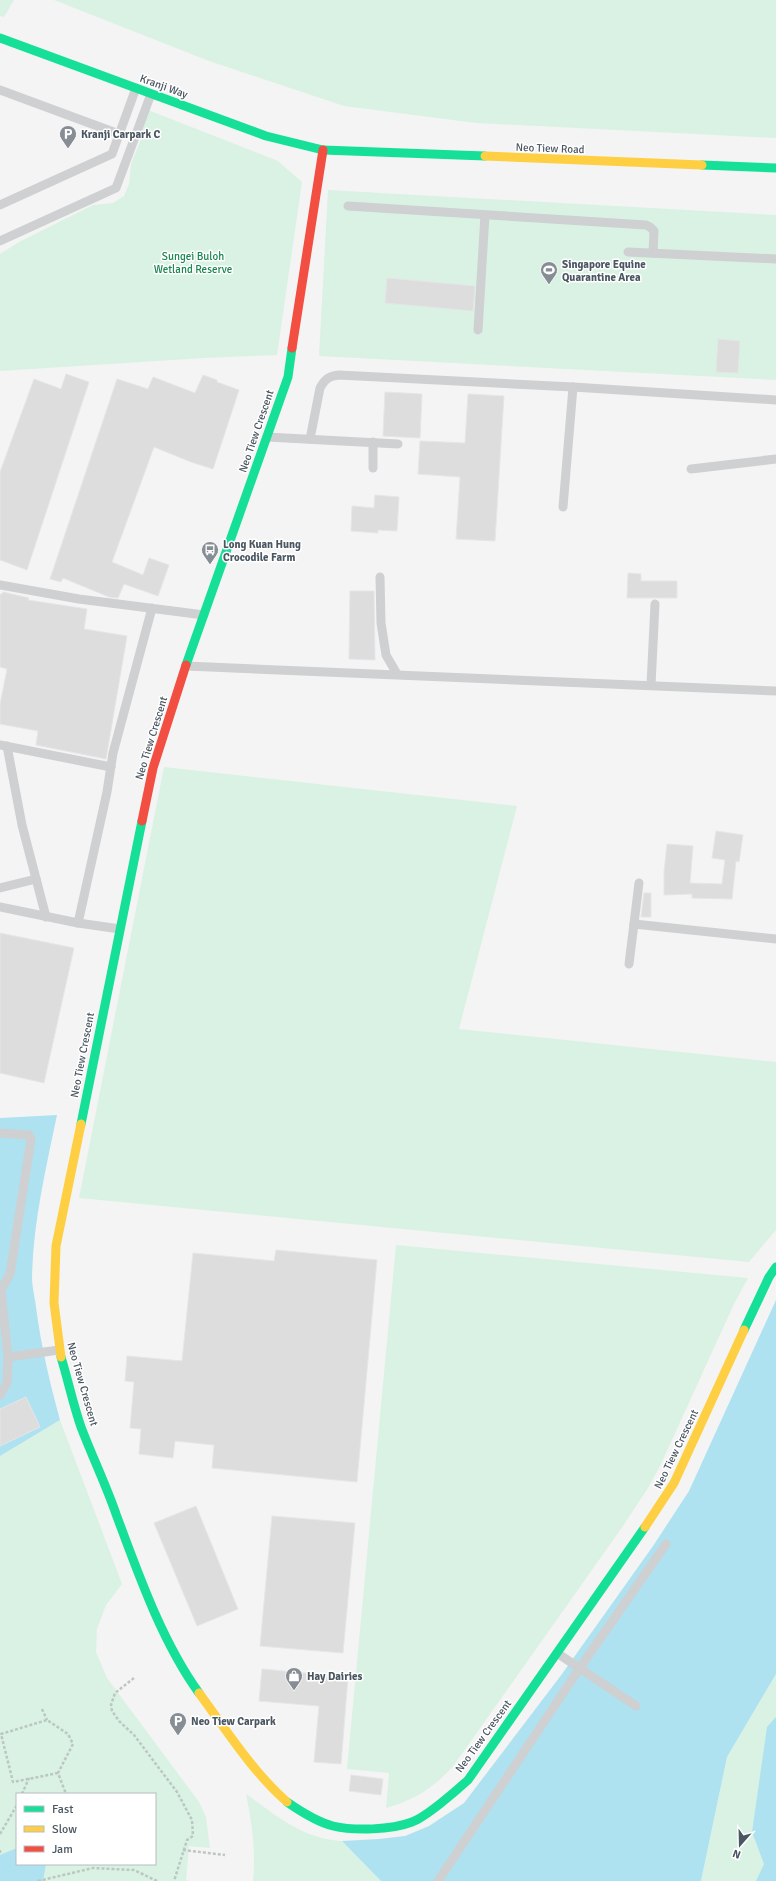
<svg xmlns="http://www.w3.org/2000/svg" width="776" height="1881" font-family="Signika,sans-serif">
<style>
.green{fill:#d9f2e3;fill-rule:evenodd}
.water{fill:#aee2f0}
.building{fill:#ddddde;stroke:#e5e6e7}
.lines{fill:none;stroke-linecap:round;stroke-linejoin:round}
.path{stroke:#bcc7c4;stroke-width:2.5;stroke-dasharray:3 2;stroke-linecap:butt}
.lane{stroke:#ced0d2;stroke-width:9}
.fast{stroke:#16e098;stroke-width:9}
.slow{stroke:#ffcf43;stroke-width:9}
.jam{stroke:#f24e42;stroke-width:9}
.labels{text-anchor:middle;stroke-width:3;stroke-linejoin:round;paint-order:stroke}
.street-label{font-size:11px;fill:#4a5661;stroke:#fff}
.poi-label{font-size:11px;font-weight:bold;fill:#4a5661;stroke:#fff;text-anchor:start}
.park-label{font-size:11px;fill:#17864f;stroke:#fff}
</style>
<rect width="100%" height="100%" fill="#f4f4f4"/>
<!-- green -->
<g class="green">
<polygon points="0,0 14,0 4,17 0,16"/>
<polygon points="54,0 776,0 776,138 476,123 344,106 209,61"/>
<polygon points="148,110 278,161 302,182 277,355 204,358 0,371 0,254 19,242 93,205 113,203 124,196 129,184 131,164 143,134 142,126"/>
<polygon points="328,190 776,215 776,380 319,356"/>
<polygon points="164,767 517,806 459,1029 776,1062 776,1230 749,1262 79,1198"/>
<path d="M396 1245 748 1278 734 1304 661 1464 648 1488 623 1526 454 1765C435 1787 415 1800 386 1808L389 1773 347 1769Z"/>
<path d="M60 1420 122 1584 106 1605 97 1629 96 1652 107 1678 199 1802 206 1817 210 1848 189 1846 186 1880 189 1881H0V1456ZM17 1794H155V1864H17Z"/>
<polygon points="776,1674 776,1881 701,1881 727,1757"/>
<path d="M246 1794C277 1816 303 1839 342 1841L381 1881H253C256 1852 252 1823 246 1794Z"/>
</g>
<!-- water -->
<g class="water">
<path d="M57 1115C46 1168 33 1223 32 1277 32 1287 35 1298 36 1307 41 1346 50 1383 60 1420L0 1456V1118Z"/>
<polygon points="776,1300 776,1674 727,1757 701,1881 381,1881 342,1841 379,1839 405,1836 429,1826 464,1803 562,1674 653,1546 689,1491"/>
<polygon points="776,1717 776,1881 756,1881 764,1864 752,1832 767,1727"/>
<polygon points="17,1848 17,1864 46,1864 43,1881 0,1881 0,1855"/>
</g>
<!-- building -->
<g class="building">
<polygon points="387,278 475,286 473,311 385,303"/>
<polygon points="718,339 740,341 738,373 716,372"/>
<polygon points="66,374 89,382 27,570 0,560 0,472 34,379 61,389"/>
<polygon points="203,375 217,380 217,382 239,390 213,469 191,462 154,447 112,562 143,575 149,558 169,565 158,596 124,584 118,598 109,597 63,578 61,582 50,579 117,379 148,389 153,377 195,393"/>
<polygon points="385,392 422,394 420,438 383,436"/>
<polygon points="468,394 504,396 495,541 456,539 460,477 418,474 420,441 465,443"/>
<polygon points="375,495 399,497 397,531 378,530 378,533 351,531 352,506 374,508"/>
<polygon points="628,573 641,574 641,581 677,581 677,598 627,598"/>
<polygon points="350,591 374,591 375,660 349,659"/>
<polygon points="3,592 29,598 28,600 87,609 84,629 127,636 106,759 36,745 38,731 0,724 0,704 7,669 0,667 0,594 2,594"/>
<polygon points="716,831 743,835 739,862 736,861 732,899 692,898 692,894 664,895 664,872 667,844 693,846 690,883 722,884 725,860 712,858"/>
<polygon points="644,893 651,893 651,917 641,917"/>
<polygon points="0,933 74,948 44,1083 0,1073"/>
<polygon points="276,1250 377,1260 357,1482 212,1468 214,1445 175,1441 173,1458 139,1454 141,1429 130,1428 134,1382 125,1381 127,1356 182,1361 193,1253 274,1261"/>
<polygon points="26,1397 40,1427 0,1446 0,1409"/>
<polygon points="196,1506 238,1609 197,1626 154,1523"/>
<polygon points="272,1516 355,1523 343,1653 260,1646"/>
<polygon points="262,1669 348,1677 341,1764 314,1762 319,1706 259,1701"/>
<polygon points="351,1775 383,1779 381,1795 349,1791"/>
</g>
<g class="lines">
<!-- path -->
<g class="path">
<polyline points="134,1678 115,1693 111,1705 112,1711 119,1721 134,1735 177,1792 192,1820 193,1836 187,1840 174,1881"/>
<polyline points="42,1709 47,1720"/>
<polyline points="58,1773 13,1782 1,1734 47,1720 68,1734 73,1744 58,1773 66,1794"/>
<polyline points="22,1794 29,1778"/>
<polyline points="0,1834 17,1805"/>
<polyline points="0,1850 0,1853"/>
<polyline points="183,1850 225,1855"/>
<polyline points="38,1881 93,1868 134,1870 157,1881"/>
</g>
<!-- lane -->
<g class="lane">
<polyline points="0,90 119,134"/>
<polyline points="0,205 112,154 136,88"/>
<polyline points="348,206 646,225 650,227 654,231 653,253"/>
<polyline points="0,241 116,188 151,94"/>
<polyline points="628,252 776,259"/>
<polyline points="478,330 485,215"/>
<polyline points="267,437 398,444"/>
<path d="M310 439 320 388C325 379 329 376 339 375L573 387 776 400"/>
<polyline points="373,468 373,442"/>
<polyline points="691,469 776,459"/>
<polyline points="563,507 573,387"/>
<polyline points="380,577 381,623 386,655 397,674"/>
<polyline points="0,585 79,599 204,615"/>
<polyline points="186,666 776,691"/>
<polyline points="651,685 655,604"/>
<polyline points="0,745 111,767"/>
<polyline points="7,746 22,825 46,917"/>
<polyline points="0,888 36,879"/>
<polyline points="0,907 78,923 120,929"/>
<polyline points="78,923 107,792 113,753 152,608"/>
<polyline points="634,924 776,939"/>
<polyline points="629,964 639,883"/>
<polyline points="0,1133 29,1135 31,1139 10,1274 1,1290 8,1357 7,1383 0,1395"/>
<polyline points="8,1357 59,1350"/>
<polyline points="557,1653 636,1706"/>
<polyline points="438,1881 579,1669 666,1544"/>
</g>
<!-- fast -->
<g class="fast">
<polyline points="0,38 266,136 323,150 485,156"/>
<polyline points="702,165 776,168"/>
<polyline points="186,665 288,377 292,348"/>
<polyline points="81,1124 142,821"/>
<polyline points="744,1330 769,1277 776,1267"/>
<path d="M61 1357C68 1380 73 1404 81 1427 92 1456 106 1485 116 1514 138 1573 162 1642 199 1693"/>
<path d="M287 1802C300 1811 317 1822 333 1826 354 1831 391 1830 412 1822 426 1817 456 1791 468 1780L645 1527"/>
</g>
<!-- slow -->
<g class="slow">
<polyline points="485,156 702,165"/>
<polyline points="61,1357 54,1303 56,1246 81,1124"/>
<polyline points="645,1527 674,1483 744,1330"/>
<path d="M199 1693C227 1731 252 1771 287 1802"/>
</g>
<!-- jam -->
<g class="jam">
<polyline points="292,348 323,150"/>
<polyline points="142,821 153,768 186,665"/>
</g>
</g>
<!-- icons -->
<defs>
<symbol id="parking-pin" viewBox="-11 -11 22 30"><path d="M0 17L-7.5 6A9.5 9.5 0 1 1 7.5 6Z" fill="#868d94" stroke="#fff"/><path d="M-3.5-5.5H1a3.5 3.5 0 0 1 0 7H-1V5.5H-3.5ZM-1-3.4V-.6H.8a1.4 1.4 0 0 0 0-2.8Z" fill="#fff"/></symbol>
<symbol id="stadium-pin" viewBox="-11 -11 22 30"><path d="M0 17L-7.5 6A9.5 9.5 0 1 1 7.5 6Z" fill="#868d94" stroke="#fff"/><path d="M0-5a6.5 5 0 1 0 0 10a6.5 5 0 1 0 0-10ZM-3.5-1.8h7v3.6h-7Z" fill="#fff"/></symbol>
<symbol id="bus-pin" viewBox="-11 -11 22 30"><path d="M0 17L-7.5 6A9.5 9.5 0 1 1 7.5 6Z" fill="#868d94" stroke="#fff"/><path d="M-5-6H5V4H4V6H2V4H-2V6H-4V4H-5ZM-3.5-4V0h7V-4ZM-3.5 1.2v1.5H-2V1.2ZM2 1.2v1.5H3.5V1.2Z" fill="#fff"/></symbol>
<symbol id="shop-pin" viewBox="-11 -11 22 30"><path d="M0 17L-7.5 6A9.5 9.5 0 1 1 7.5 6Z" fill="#868d94" stroke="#fff"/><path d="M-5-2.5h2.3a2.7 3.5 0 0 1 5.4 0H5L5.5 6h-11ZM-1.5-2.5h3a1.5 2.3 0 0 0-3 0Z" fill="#fff"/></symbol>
</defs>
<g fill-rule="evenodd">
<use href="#parking-pin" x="58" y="124" width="20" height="27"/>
<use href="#stadium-pin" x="539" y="260" width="20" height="27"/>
<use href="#bus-pin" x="200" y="540" width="20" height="27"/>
<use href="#shop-pin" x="284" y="1666" width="20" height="27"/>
<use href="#parking-pin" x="168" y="1711" width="20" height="27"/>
</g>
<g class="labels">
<!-- street labels -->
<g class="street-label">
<text transform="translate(164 86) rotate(20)" y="4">Kranji Way</text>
<text transform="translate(550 148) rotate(2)" y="4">Neo Tiew Road</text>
<text transform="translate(256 431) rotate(-71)" y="4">Neo Tiew Crescent</text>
<text transform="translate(151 738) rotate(-73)" y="4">Neo Tiew Crescent</text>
<text transform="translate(82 1055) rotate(-79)" y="4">Neo Tiew Crescent</text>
<text transform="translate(83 1384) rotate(74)" y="4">Neo Tiew Crescent</text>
<text transform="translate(676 1449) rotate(-64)" y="4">Neo Tiew Crescent</text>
<text transform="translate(483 1736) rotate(-54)" y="4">Neo Tiew Crescent</text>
</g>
<!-- poi labels -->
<g class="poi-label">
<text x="81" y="138">Kranji Carpark C</text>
<text x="562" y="268">Singapore Equine<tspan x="562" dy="13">Quarantine Area</tspan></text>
<text x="223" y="548">Long Kuan Hung<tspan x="223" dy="13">Crocodile Farm</tspan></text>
<text x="307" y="1680">Hay Dairies</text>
<text x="191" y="1725">Neo Tiew Carpark</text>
</g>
<!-- park labels -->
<g class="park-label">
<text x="193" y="260">Sungei Buloh<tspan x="193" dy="13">Wetland Reserve</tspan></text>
</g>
</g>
<!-- legend -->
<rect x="16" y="1793" width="140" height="72" fill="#ffffff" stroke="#b7bbc0"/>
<rect x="24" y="1806" width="20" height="6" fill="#16e098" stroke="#b7bbc0"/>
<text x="52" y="1813" font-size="12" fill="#4a5661">Fast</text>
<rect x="24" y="1826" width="20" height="6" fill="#ffcf43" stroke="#b7bbc0"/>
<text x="52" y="1833" font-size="12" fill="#4a5661">Slow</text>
<rect x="24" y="1846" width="20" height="6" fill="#f24e42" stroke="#b7bbc0"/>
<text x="52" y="1853" font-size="12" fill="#4a5661">Jam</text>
<!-- north arrow -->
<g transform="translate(740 1845) rotate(200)" stroke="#ffffff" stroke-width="3" paint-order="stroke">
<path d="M0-3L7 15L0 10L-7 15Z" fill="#4a5661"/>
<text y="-6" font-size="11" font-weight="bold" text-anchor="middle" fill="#4a5661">N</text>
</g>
</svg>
